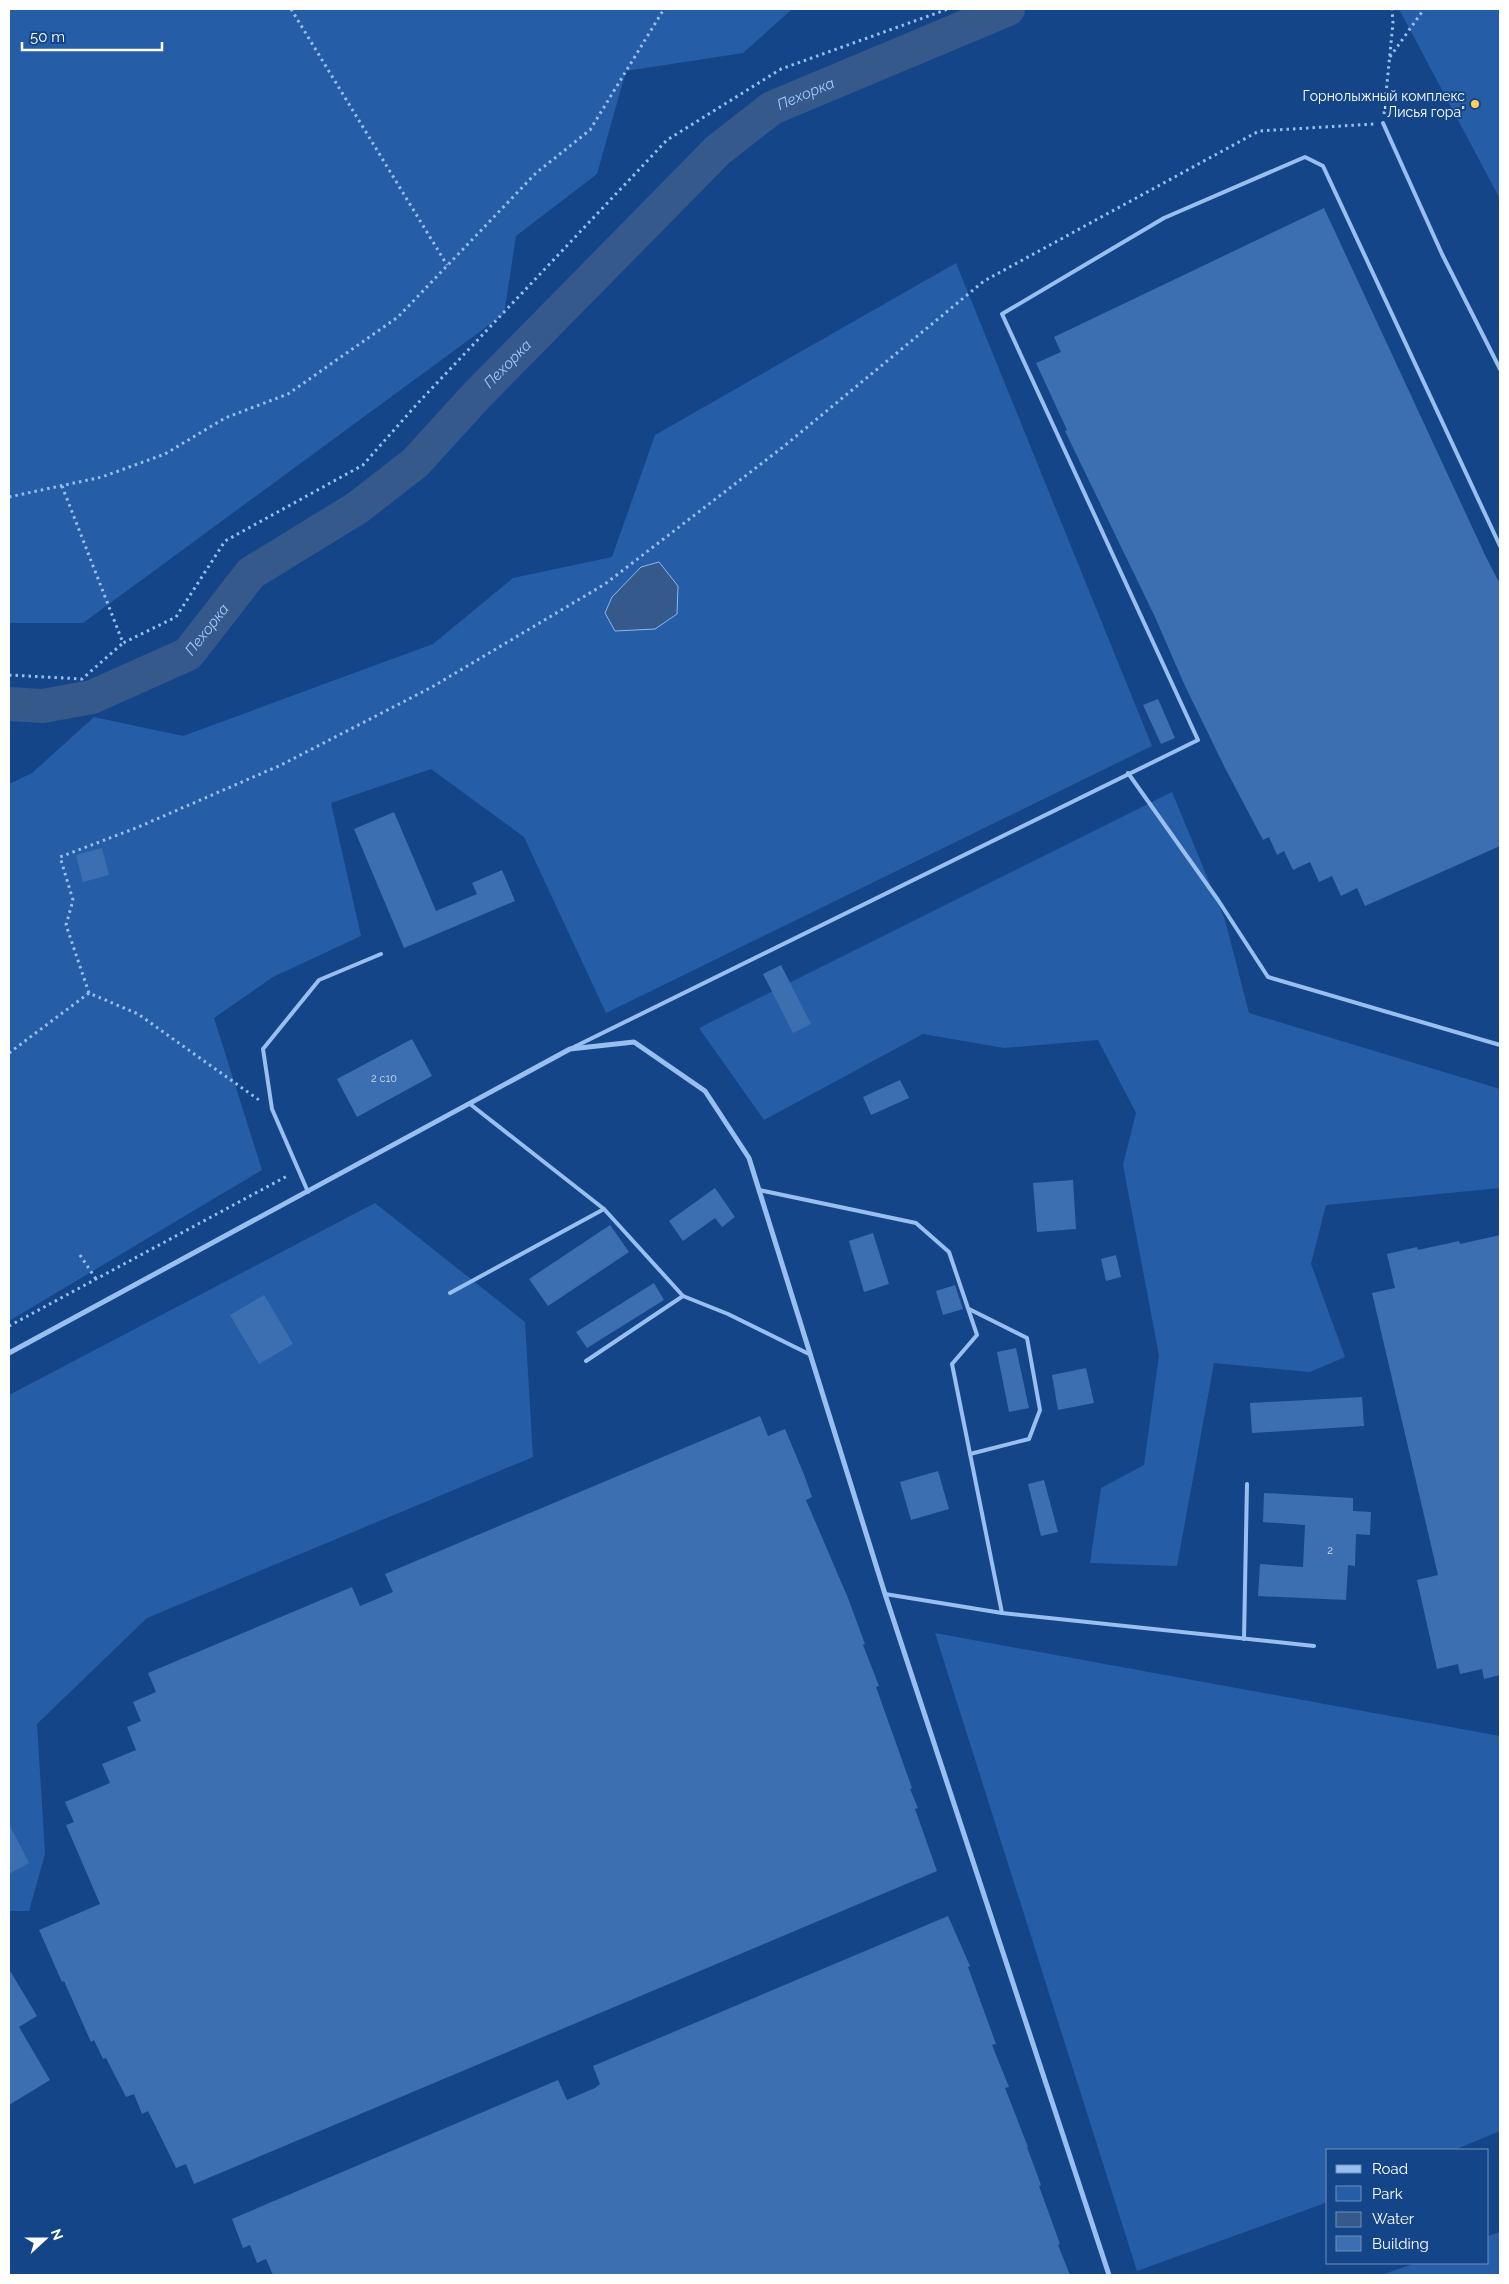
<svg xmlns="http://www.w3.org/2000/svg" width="1509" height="2284" font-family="Raleway,sans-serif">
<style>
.green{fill:#255ea7}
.water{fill:#34598a;stroke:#8ab9f3}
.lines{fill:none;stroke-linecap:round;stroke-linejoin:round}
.river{stroke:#34598a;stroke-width:34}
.building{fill:#3c6fb2}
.path{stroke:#98bfef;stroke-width:3;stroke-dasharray:2.5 4;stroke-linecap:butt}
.lane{stroke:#98bfef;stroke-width:4}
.street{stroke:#98bfef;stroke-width:5}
.poi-dot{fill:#ffd057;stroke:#134588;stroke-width:2}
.labels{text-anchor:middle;stroke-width:4;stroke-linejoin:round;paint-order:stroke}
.number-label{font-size:11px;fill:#cedbec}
.poi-label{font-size:14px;fill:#fff;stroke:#134588;text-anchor:end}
.water-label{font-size:15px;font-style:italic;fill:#a4c9f7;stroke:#134588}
</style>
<rect width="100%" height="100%" fill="#134588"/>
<!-- green -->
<g class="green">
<polygon points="9,9 792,9 743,53 626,71 597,174 516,236 504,314 83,623 9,623"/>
<polygon points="1399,9 1500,9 1500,199"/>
<polygon points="956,263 1152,746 606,1013 524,837 431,769 331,803 361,936 273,977 214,1018 262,1170 9,1321 9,784 32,773 94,717 183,736 433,644 513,578 612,557 655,435"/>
<polygon points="1172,792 1225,920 1249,1013 1500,1089 1500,1188 1326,1205 1311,1264 1345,1357 1310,1372 1214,1363 1177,1566 1090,1563 1101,1488 1144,1465 1159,1355 1123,1165 1136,1113 1098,1040 1004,1048 923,1034 764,1120 699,1028"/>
<polygon points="375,1203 525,1322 533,1457 147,1618 37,1724 45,1854 29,1911 9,1911 9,1395"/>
<polygon points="935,1633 1500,1736 1500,2131 1454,2150 1328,2150 1328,2202 1137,2271"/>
<polygon points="1500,2232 1500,2275 1381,2275 1416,2263 1488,2263 1488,2236"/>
</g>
<!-- water -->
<polygon class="water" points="659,562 678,586 677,614 655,629 615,631 605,613 612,597 641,567"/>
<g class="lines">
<!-- river -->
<path class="river" id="s1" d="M9 704 43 706 92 697 188 654 251 573 357 508 415 463 477 395 718 150 772 108 1008 9"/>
</g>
<!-- building -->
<g class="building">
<polygon points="1324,208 1486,557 1500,584 1500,846 1365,906 1357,888 1341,896 1332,876 1319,882 1310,862 1293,870 1284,851 1277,855 1269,837 1263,840 1225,768 1185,686 1155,617 1065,431 1067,430 1036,363 1061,352 1054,337"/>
<polygon points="1158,699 1175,738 1161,744 1143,705"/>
<polygon points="394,812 436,911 477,894 472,883 502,870 515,901 404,948 354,829"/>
<polygon points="102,848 109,875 83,882 76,855"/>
<polygon points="781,965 811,1024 793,1033 763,974"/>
<polygon points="412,1039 432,1076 357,1117 337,1079"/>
<polygon points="900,1080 909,1098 871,1115 863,1097"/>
<polygon points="1073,1180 1076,1229 1037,1232 1033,1183"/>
<polygon points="715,1188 735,1217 722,1227 715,1218 683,1241 669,1221"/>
<polygon points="610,1225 629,1252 548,1306 529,1279"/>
<polygon points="873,1233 889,1284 864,1292 849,1241"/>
<polygon points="1500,1235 1500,1675 1484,1679 1482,1669 1460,1674 1458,1664 1437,1669 1417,1580 1438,1575 1372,1293 1395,1288 1387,1254 1417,1247 1418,1250 1459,1241 1460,1244"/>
<polygon points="1116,1255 1121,1277 1106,1281 1101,1259"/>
<polygon points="654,1283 664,1300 587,1348 576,1332"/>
<polygon points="955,1285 963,1309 943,1315 936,1291"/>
<polygon points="264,1295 293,1344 259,1364 230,1315"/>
<polygon points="1016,1348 1029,1408 1009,1412 997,1352"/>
<polygon points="1086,1368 1094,1403 1058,1410 1052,1375"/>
<polygon points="1362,1397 1364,1426 1252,1433 1250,1403"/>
<polygon points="760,1416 768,1436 785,1429 805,1477 812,1497 806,1500 848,1598 865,1644 863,1645 879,1686 876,1687 912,1788 910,1789 918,1808 915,1809 937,1871 194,2184 186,2164 176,2168 148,2111 142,2114 134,2094 126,2097 106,2058 103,2059 94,2040 91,2042 64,1981 62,1982 39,1930 100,1904 66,1825 74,1822 65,1802 110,1783 102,1764 136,1750 127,1727 141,1721 133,1702 156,1692 148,1673 352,1587 360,1606 393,1592 385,1574"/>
<polygon points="938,1471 949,1509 911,1520 900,1482"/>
<polygon points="1044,1480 1058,1532 1041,1536 1028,1484"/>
<polygon points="1264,1493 1353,1498 1353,1511 1371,1512 1370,1535 1356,1534 1355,1566 1348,1565 1346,1600 1258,1596 1260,1564 1303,1567 1305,1525 1263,1522"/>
<polygon points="9,1824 29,1863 9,1874"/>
<polygon points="948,1916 970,1966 968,1967 996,2044 992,2045 1009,2087 1005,2088 1028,2147 1027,2147 1041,2185 1039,2186 1060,2244 1058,2245 1070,2275 273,2275 266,2259 257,2263 250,2245 243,2248 232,2219 558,2080 567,2100 595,2088 600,2084 593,2066"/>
<polygon points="9,1969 37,2016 19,2027 50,2080 9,2105"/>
</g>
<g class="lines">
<!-- path -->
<g class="path">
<polyline points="291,9 447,265"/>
<polyline points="1390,57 1424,9"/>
<polyline points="1384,114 1393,23 1392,9"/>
<polyline points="62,486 123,643 176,617 225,541 363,465 417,404 667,140 781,69 948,9"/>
<polyline points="9,497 102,477 165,454 225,418 288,394 398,317 536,173 590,130 664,9"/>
<polyline points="9,675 82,679 123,643"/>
<polyline points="89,993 66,925 73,900 60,857 136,828 281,765 432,687 605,584 783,447 984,281 1259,131 1374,124"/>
<polyline points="9,1053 89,993 138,1014 259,1100"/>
<polyline points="80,1255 96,1279"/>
<polyline points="9,1326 289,1175"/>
</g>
<!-- lane -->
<g class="lane">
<polyline points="1383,123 1442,254 1500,369"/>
<polyline points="1128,773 1218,900 1268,977 1500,1045"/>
<polyline points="572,1048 1198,740 1002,314 1164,218 1305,157 1323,166 1500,546"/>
<polyline points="470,1104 604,1209 683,1296"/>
<polyline points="759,1190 916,1223 949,1252 977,1335 952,1364 1002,1613"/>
<polyline points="308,1192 272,1109 263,1049 319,980 381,954"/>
<polyline points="450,1293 604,1209"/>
<polyline points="969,1309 1027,1338 1040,1410 1029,1439 970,1454"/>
<polyline points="586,1361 683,1296 728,1314 811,1355"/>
<polyline points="885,1594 1002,1613 1314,1646"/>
<polyline points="1244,1639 1247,1484"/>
</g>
<!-- street -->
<polyline class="street" points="9,1353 570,1049 634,1042 705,1091 749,1158 885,1594 1109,2275"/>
</g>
<!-- markers -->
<circle class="poi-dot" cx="1475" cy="104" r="5"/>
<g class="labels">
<!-- number labels -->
<g class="number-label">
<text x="384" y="1082">2 с10</text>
<text x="1330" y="1554">2</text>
</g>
<!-- poi labels -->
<g class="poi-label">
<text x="1465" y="101">Горнолыжный комплекс<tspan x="1465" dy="16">"Лисья гора"</tspan></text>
</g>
<!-- water labels -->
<g class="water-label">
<text dy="5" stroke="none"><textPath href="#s1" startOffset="1030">Пехорка</textPath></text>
<text dy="5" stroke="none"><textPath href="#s1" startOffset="625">Пехорка</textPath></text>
<text dy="5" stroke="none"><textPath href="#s1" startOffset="220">Пехорка</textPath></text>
</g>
</g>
<!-- border -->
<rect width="1509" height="2284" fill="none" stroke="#ffffff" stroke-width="20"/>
<!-- legend -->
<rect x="1326" y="2149" width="162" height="115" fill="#134588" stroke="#718fb8"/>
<rect x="1336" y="2165" width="25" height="8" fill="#98bfef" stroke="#718fb8"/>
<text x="1372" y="2174" font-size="15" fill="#ffffff">Road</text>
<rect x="1336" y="2186" width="25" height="15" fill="#255ea7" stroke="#718fb8"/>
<text x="1372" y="2199" font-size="15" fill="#ffffff">Park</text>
<rect x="1336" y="2212" width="25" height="15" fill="#34598a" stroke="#718fb8"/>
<text x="1372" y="2224" font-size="15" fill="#ffffff">Water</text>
<rect x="1336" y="2236" width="25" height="15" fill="#3c6fb2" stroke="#718fb8"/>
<text x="1372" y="2249" font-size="15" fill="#ffffff">Building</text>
<!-- north arrow -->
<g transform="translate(45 2239) rotate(69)" stroke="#134588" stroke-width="4" paint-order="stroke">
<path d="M0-4L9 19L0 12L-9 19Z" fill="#ffffff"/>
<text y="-8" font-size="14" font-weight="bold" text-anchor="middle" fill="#ffffff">N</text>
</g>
<!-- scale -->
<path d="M22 42v8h140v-8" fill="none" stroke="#ffffff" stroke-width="2.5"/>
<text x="30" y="42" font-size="15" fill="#ffffff" stroke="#134588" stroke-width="4" paint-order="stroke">50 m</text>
</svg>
